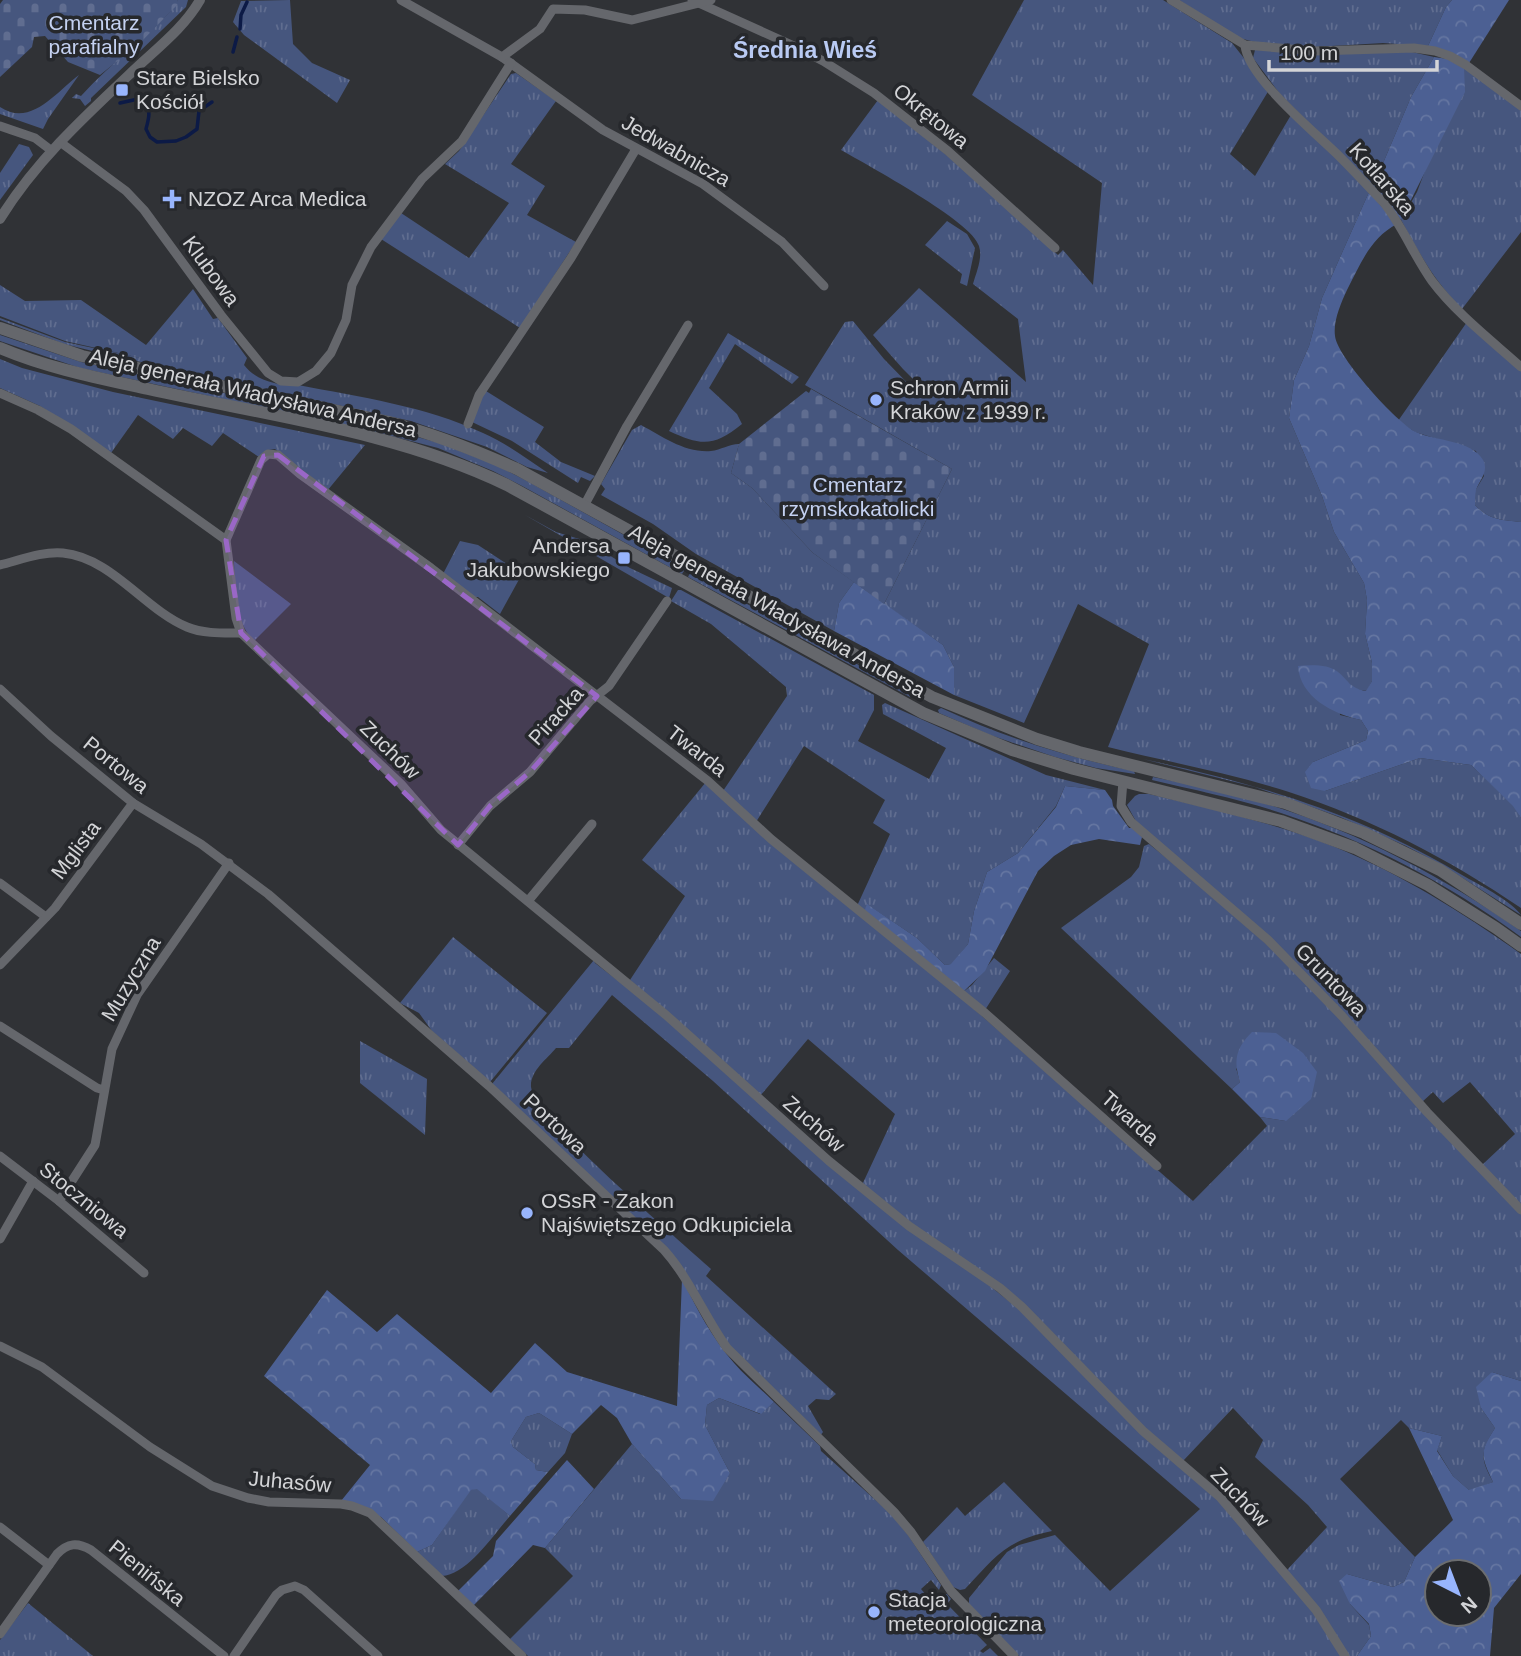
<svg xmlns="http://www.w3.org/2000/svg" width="1521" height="1656" font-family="Helvetica,sans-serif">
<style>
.grass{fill:url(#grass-tufts)}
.forest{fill:url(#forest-crowns);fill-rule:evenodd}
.cemetery{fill:url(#cemetery-stones)}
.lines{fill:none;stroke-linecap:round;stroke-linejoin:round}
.stream{stroke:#0c1a46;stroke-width:3.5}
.minor{stroke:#65676c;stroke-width:9}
.tertiary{stroke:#65676c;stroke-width:10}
.secondary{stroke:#65676c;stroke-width:12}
.marked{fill:#9a67c7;fill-opacity:0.2;stroke:#9a67c7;stroke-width:5;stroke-dasharray:14 9;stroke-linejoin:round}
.poi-dot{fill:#98b5fd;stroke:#26282c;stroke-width:2.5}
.labels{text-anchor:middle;stroke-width:7;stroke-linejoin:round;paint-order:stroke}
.park-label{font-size:21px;fill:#c4d1f1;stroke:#26282c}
.poi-label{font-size:21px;fill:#d3d4d7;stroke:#26282c;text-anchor:start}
.street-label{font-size:21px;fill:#d3d4d7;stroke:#26282c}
.neighbourhood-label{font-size:23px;font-weight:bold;fill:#b9caf3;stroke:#26282c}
</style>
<defs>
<pattern id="grass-tufts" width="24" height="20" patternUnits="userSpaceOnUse" patternTransform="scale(1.75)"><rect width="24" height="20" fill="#46567e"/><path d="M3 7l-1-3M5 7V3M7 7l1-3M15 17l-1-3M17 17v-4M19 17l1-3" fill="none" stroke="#606d90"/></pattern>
<pattern id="forest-crowns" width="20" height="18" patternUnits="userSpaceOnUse" patternTransform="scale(1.75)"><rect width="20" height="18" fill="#4c6093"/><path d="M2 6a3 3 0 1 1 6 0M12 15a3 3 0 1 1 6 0" fill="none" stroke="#6576a1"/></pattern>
<pattern id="cemetery-stones" width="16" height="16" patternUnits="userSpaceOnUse" patternTransform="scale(1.75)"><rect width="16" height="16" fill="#46567e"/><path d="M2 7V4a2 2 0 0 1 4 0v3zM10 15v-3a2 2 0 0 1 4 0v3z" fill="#606d90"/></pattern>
</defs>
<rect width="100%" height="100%" fill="#303236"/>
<!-- grass -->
<g class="grass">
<path d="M177 0H188L186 7 91 98V101L85 106 80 99 72 98 76 94 81 96C111 62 149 37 178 3Z"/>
<polygon points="290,0 293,44 312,63 350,80 337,103 244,35 233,22 241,1"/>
<path d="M1024 0H1163L1232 43 1269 90 1230 154 1255 176 1291 115 1337 158 1369 192 1322 298 1309 346 1294 380 1289 418 1322 496 1334 532 1364 583 1367 600 1365 634 1372 663V681L1367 691 1355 689 1335 670 1340 715 1361 720 1368 731 1366 740 1313 762 1325 791 1420 758 1471 765 1514 806 1521 818V908C1449 859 1372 819 1289 792 1230 773 1168 762 1108 747L1149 644 1078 604 1024 723 954 695V667L943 645 884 604 952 469 805 385 845 322 853 321 884 359 922 398 927 393 903 369 873 335 919 288 1026 382 1018 319 973 284C976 273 983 258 979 246 973 222 867 165 841 150L878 100 954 161 1058 255 1063 250 1093 285 1102 183 972 95Z"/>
<polygon points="1179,0 1452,0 1446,7 1428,46 1383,43 1314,47 1255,42 1239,38"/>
<polygon points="1255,50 1412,52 1434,57 1411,97 1373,187 1280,94 1253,58"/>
<path d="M1464 68 1521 110V232L1462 309C1435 282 1419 253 1401 220L1417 192Z"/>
<polygon points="516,73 556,101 511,164 545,186 527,215 576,242 520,328 381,239 401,213 469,258 509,203 445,164 459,151 511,74"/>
<path d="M79 75 48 119 43 129 0 114V107C31 128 57 91 79 75Z"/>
<polygon points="19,144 29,147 33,155 0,200 0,173"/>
<polygon points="947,221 967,234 975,248 967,286 960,283 962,274 925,245"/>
<path d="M0 285 25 301 81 300 146 345 193 289 213 319 218 318 247 358 244 365C256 381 280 386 298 385 360 397 425 406 483 433 506 443 527 459 548 473L527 467 487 447 411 421 109 355 64 344 0 320V318L65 342 145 359 65 341 0 316Z"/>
<path d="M1467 322 1521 370V522C1502 520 1489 520 1475 505V491L1484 476 1476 451 1415 432 1398 421Z"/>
<path d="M728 333 799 377 792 384 735 344 709 388 737 414 742 424C714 447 701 446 669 431Z"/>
<polygon points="0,335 81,362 385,428 439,443 496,465 527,481 685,569 682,574 524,487 493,471 438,448 384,434 80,368 0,341"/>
<polygon points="0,359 22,368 113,392 365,445 327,491 275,449 269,450 259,457 223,433 212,446 183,428 173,439 138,415 111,453 40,406 0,388"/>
<polygon points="486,391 544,427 535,442 561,462 595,476 590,481 581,477 578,483 512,441 472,422 480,399"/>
<path d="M641 425C663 437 685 453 711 451 721 450 729 444 739 444L731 473 752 488 813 553 854 582 839 603 834 631 696 554 653 524 601 495 605 489 601 484 632 430Z"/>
<polygon points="525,515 556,532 586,541 630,568 672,588 669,598"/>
<polygon points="460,541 478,545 522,574 500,614 478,597 472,597 443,574"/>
<path d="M234 561 291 604 254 641C233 619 235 589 234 561Z"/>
<polygon points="690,573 910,693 910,697 688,577"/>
<polygon points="678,590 681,590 874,695 874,710 858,741 929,779 946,748 883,714 882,705 885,703 1046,775 1105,790 1065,786 1056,806 1018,853 987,872 974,911 968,944 952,964 945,965 917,938 868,905 864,912 857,906 890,834 873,823 885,800 804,746 756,822 723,791 787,696 786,687 711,624 671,601"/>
<path d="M941 708C1003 737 1067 757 1134 771L1135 774 1096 768 1055 757 990 735 939 713 938 710Z"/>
<path d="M1143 759C1263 785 1363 815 1469 879 1484 887 1512 902 1521 915L1442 865 1406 846 1340 817 1255 787Z"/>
<path d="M1153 777C1183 783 1212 789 1242 797 1343 824 1436 872 1521 931V937C1448 883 1367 841 1281 813 1239 799 1195 790 1152 780Z"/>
<path d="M706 782 918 960 1193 1201 1267 1126 1260 1117 1286 1121 1236 1068 1240 1082 1232 1089 1061 928 1131 877 1139 867 1144 846 1149 844 1210 893 1295 970 1521 1213V1381L1492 1372 1481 1408 1495 1428C1480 1452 1480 1458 1493 1482L1470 1491 1453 1476 1437 1450 1442 1436 1409 1428 1401 1420 1340 1479 1415 1557 1404 1582 1393 1587 1347 1574 1350 1604 1369 1625 1371 1636 1357 1656H1348L1287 1570 1327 1527 1308 1505 1255 1457 1263 1440 1233 1408 1183 1461 1145 1429 1024 1304 935 1241 862 1185 895 1114 808 1039 760 1096 630 980 685 896 642 860Z"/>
<path d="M1139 794H1149C1211 809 1275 823 1335 847 1401 874 1463 913 1521 954V1207L1482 1165 1515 1134 1470 1082 1443 1103 1433 1092 1422 1102 1329 998 1138 825 1127 805 1135 796Z"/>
<polygon points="453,937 547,1013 490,1082 432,1031 419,1013 400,1003"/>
<polygon points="994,958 1010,971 985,1010 963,992 972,985"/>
<path d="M594 960 595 963 617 980H622L756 1099 1020 1310 1140 1432 1218 1499 1313 1612 1343 1656H1019L969 1604V1598L1007 1552 1019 1545 1055 1535 1110 1591 1200 1509 898 1250 713 1081 612 995 569 1048H556C547 1059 530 1071 531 1087 534 1118 681 1241 711 1269L706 1276 836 1394 829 1400 816 1399 808 1406 823 1432 820 1436 729 1345 678 1262 492 1084Z"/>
<polygon points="360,1041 427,1079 425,1135 360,1083"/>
<polygon points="719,1398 760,1414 774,1402 820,1446 821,1451 891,1514 908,1535 941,1585 939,1590 931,1580 921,1589 933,1603 942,1594 947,1594 951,1599 947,1604 987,1645 980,1651 983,1653 990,1648 998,1656 528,1656 510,1639 573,1576 545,1548 632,1444 681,1499 730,1473 705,1425 707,1405"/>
<polygon points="539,1413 572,1434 565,1453 548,1472 536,1470 535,1464 513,1447 511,1441 526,1417"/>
<path d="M1004 1482 1052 1531C1006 1540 995 1557 965 1589L960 1590 953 1587 923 1542 957 1507 965 1516Z"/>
<path d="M477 1488 510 1516C494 1534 467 1575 442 1576L417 1552 432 1545 470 1490Z"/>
<polygon points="28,1603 93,1656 0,1656 0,1640"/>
</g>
<!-- forest -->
<g class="forest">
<polygon points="1452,0 1509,0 1469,63 1428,46 1446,7"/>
<polygon points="1434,57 1448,59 1464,68 1465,92 1401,220 1386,200 1373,187 1411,97"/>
<path d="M1369 192 1397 224C1370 238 1360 265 1347 290 1341 303 1333 321 1335 336 1337 357 1397 423 1416 432 1435 441 1472 440 1483 460 1489 471 1480 480 1476 490 1475 494 1475 500 1475 505 1489 520 1502 520 1521 522V818L1513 806 1471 765 1420 758 1325 791 1311 788 1305 772 1313 762 1366 740 1368 731 1361 720C1333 714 1300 697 1298 666 1311 665 1328 664 1338 672 1350 682 1350 688 1366 691L1372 681V663L1365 634 1367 600 1364 583 1334 532 1322 496 1289 418 1294 380 1309 346 1322 298Z"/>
<polygon points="854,582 943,645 954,667 954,695 834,631 839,603"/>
<polygon points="1065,786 1105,790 1112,800 1113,806 1129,828 1133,828 1142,837 1140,845 1099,839 1071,845 1054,856 1038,871 985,971 963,992 864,912 867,904 917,938 945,965 951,964 968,944 974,911 987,872 1018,853 1056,807"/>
<path d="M1252 1032 1276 1033 1303 1053 1317 1072 1311 1099 1286 1121 1260 1117 1232 1089 1240 1082C1233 1060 1236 1048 1252 1032Z"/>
<path d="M682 1279C697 1309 712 1338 734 1363 746 1377 761 1389 774 1402L761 1414 719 1398 707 1405 705 1425 730 1473 713 1501 681 1499 632 1444 617 1418 601 1405 572 1434 539 1413 526 1417 511 1441 513 1447 535 1464 536 1470 548 1472 510 1516 477 1489 471 1490 432 1545 417 1552 381 1517 341 1501 370 1465 264 1376 327 1290 377 1332 397 1314 491 1393 535 1343 567 1372 677 1406Z"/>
<path d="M1492 1372 1521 1381V1574L1494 1608 1490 1656H1357L1371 1636 1369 1624 1350 1604 1339 1581 1347 1574 1393 1587 1404 1582 1415 1557 1453 1520 1409 1428 1442 1436 1437 1451 1453 1476 1469 1490 1493 1482C1481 1456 1479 1453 1495 1428L1481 1408 1476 1387ZM1437 1572H1479V1614H1437Z"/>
<polygon points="567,1460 594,1489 545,1548 533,1545 473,1606 458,1591 493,1556 496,1541"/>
</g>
<!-- cemetery -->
<g class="cemetery">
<polygon points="3,0 177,0 179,3 140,43 100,75 68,62 45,36 34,37 32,47 0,77 0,4"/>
<polygon points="811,389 952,469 884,604 813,553 752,488 731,473 739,444 806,391 809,393"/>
</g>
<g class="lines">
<!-- stream -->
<g class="stream">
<polyline points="240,29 241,15 247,2"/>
<polyline points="233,52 237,37"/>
<path d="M120 103 138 99 145 101C151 111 149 118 146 129L150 137 157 142 176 141 186 137 197 129 199 111 212 102"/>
</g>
<!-- minor -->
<g class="minor">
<polyline points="401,0 502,57 603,130 703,184 782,242 824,286"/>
<polyline points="692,0 794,46 823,61 874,93 948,151 1055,248"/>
<polyline points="1171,0 1245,45 1315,51 1414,48 1435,51 1450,56 1466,65 1521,106"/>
<path d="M1245 45C1247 77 1316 133 1339 156 1354 171 1369 187 1384 203 1403 227 1414 256 1432 281 1456 313 1491 340 1521 367"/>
<polyline points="502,57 540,29 553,9 585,10 632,20 711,0"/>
<polyline points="0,126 35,138 52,151"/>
<polyline points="60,142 126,191 144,210 221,315 268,373 281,381 298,382 316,371 331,353 346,320 352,285 371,247 422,179 462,141 511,63"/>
<polyline points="0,393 38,410 71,429 226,540 236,618 241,633 401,784 441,830 666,1015 829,1161 909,1226 1000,1288 1022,1307 1143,1431 1220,1497 1316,1610 1345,1656"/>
<polyline points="468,424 479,395 571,258 636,149"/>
<polyline points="584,506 627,426 688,325"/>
<polyline points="226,540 261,460 268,454 278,455 300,474 431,568 708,781 771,839 985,1013 1157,1166"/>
<path d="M0 565C20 560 43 551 63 553 112 558 144 609 187 627 204 634 223 633 241 633"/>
<path d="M0 689 51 736 133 803 201 844 268 894 489 1086 664 1250C690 1279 704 1316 727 1348L894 1512 911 1532 951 1591 1014 1656"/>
<polyline points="1123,781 1121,806 1131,822 1268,940 1342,1016 1427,1112 1521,1210"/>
<polyline points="458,845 490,806 530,772 590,701 609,686 667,601"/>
<polyline points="0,883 46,917"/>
<polyline points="528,901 592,824"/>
<polyline points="0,965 55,908 133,803"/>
<polyline points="0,1026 97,1088 104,1090"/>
<polyline points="0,1156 59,1201 144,1273"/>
<polyline points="59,1201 95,1145 112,1049 137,995 229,863"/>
<polyline points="0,1239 33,1181"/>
<polyline points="0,1346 42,1367 150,1447 212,1486 248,1498 269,1502 341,1504 352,1506 370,1513 522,1656"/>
<polyline points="0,1527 49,1565"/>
<path d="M0 1634 57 1554C68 1543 77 1542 91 1550L224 1656"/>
<polyline points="234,1656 276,1595 282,1590 295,1586 304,1590 378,1656"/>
</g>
<!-- tertiary -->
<path class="tertiary" d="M0 219C35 162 85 116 133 71 156 49 184 28 200 0"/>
<!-- secondary -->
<g class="secondary">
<path d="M0 328 82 356 389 422C434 434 475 450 517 469L932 697 1037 739 1079 752 1285 803 1364 833 1440 870 1521 924"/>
<path d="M0 348C47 368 98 378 148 389 269 416 395 431 507 485L923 713 1012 750 1074 769 1281 821 1355 848 1428 885 1496 928 1521 946"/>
</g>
</g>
<!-- marked area -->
<path class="marked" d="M278 455 597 696 530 772 490 806 458 845 241 633 226 540 264 456Z"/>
<!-- markers -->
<g class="poi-dot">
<rect x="115" y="83" width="14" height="14" rx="3.5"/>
<path d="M168.5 188.5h7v7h7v7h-7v7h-7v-7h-7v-7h7z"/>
<circle cx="876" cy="400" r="7"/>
<rect x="617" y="551" width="14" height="14" rx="3.5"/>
<circle cx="527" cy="1213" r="7"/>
<circle cx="874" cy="1612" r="7"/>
</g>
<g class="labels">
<!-- park labels -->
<g class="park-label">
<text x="94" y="30">Cmentarz<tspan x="94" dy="24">parafialny</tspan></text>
<text x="858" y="492">Cmentarz<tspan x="858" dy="24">rzymskokatolicki</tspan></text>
</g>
<!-- poi labels -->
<g class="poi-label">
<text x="136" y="85">Stare Bielsko<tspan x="136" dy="24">Kościół</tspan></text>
<text x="188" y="206">NZOZ Arca Medica</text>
<text x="890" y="395">Schron Armii<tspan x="890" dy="24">Kraków z 1939 r.</tspan></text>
<text x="610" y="553" text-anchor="end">Andersa<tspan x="610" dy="24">Jakubowskiego</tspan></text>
<text x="541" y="1208">OSsR - Zakon<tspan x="541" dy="24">Najświętszego Odkupiciela</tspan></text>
<text x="888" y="1607">Stacja<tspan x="888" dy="24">meteorologiczna</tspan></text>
</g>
<!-- street labels -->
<g class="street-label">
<text transform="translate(931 116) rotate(39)" y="7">Okrętowa</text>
<text transform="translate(676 151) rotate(30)" y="7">Jedwabnicza</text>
<text transform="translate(1382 179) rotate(49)" y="7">Kotlarska</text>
<text transform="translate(211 271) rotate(54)" y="7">Klubowa</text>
<text transform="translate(253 393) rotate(13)" y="7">Aleja generała Władysława Andersa</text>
<text transform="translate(777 611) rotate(29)" y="7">Aleja generała Władysława Andersa</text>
<text transform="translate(556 716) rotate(-48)" y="7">Piracka</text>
<text transform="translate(390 750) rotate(44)" y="7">Zuchów</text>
<text transform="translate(697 751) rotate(38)" y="7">Twarda</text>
<text transform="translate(116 765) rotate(39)" y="7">Portowa</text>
<text transform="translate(76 850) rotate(-53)" y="7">Mglista</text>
<text transform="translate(131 979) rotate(-59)" y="7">Muzyczna</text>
<text transform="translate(1331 980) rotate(46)" y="7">Gruntowa</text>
<text transform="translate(1130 1118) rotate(42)" y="7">Twarda</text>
<text transform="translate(555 1124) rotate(43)" y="7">Portowa</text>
<text transform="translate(814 1124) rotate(41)" y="7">Zuchów</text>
<text transform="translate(84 1200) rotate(39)" y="7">Stoczniowa</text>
<text transform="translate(290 1482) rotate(5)" y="7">Juhasów</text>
<text transform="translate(1240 1497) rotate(46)" y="7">Zuchów</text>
<text transform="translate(147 1573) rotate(39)" y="7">Pienińska</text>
</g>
<!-- neighbourhood labels -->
<g class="neighbourhood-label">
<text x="805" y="58">Średnia Wieś</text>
</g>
</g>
<!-- north arrow -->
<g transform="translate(1458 1593) rotate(138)"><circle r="33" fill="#26282c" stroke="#6b6d70" stroke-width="2"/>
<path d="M0-5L12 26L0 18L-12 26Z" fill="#98b5fd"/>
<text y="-10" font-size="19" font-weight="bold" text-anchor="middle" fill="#d3d4d7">N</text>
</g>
<!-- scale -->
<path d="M1269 60v10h168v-10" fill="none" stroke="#d3d4d7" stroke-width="3.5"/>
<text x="1280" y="60" font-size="21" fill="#d3d4d7" stroke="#26282c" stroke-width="5" paint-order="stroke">100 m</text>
</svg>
